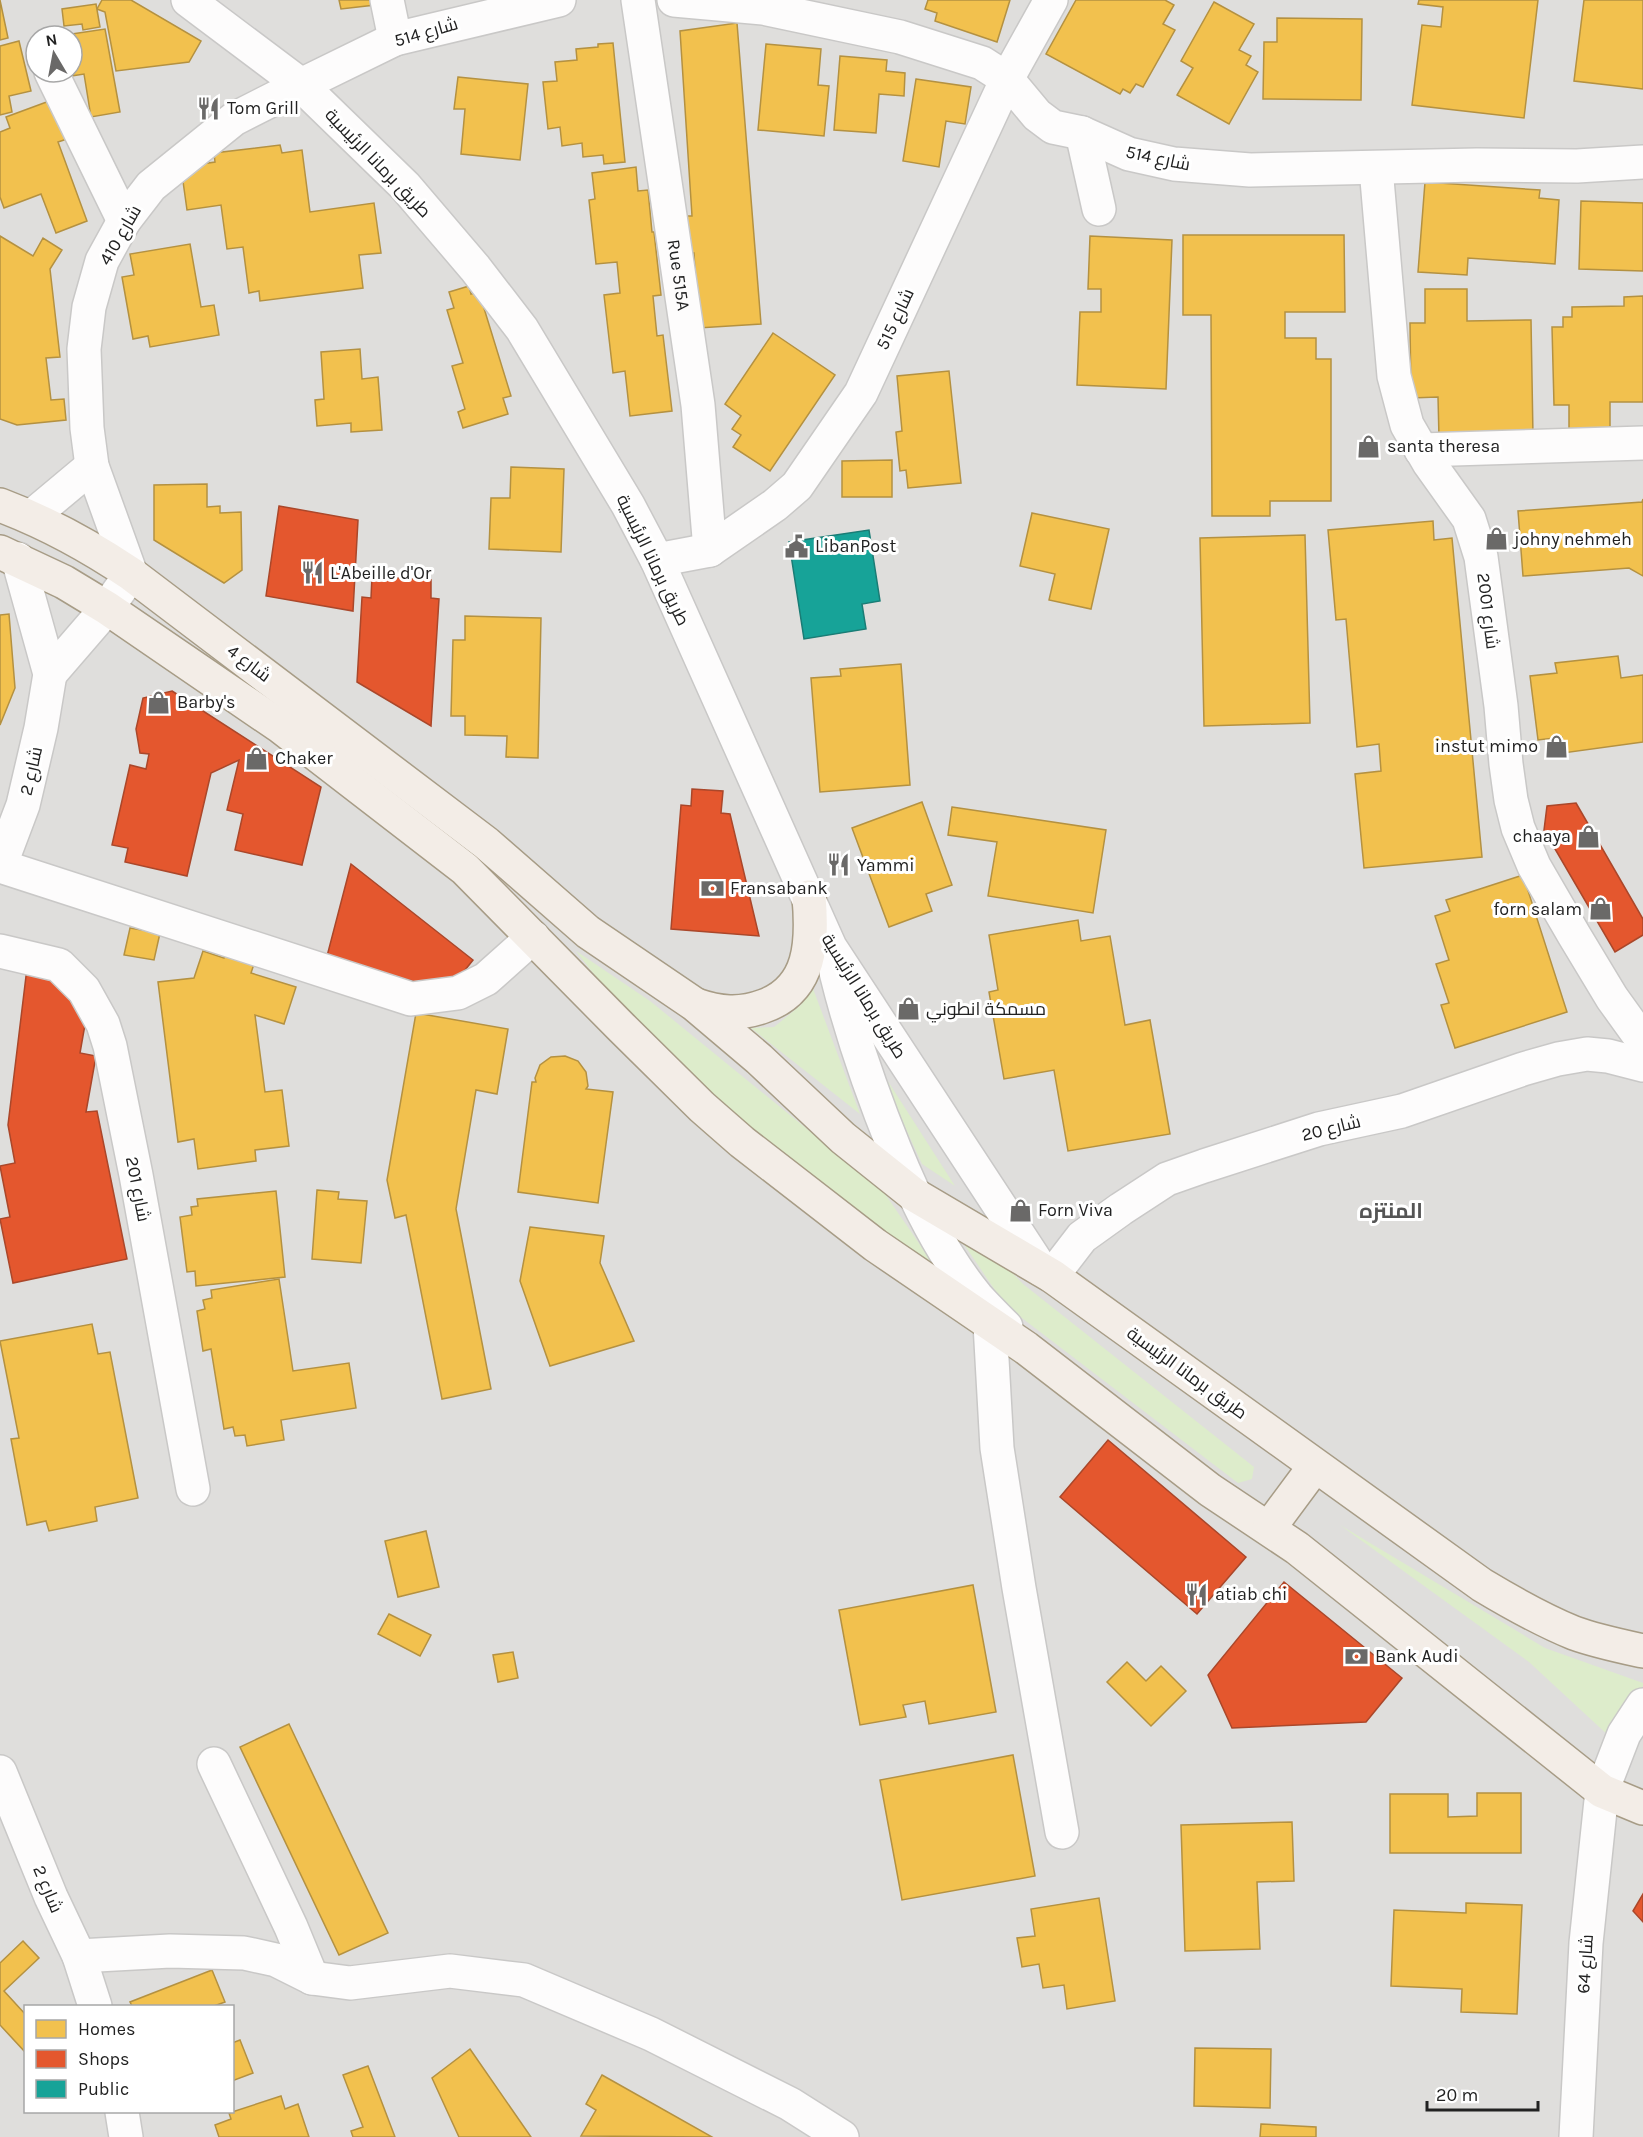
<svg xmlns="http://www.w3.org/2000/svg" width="1643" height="2137" font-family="Karla,Cairo,sans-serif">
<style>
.residential{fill:#dfdedc;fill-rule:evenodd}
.grass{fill:#ddeccb}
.homes{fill:#f2c14e;stroke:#b49141;stroke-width:1.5}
.shops{fill:#e4572e;stroke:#aa472a;stroke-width:1.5}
.public{fill:#17a398;stroke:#1a7c75;stroke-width:1.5}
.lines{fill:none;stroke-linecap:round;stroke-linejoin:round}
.minor-casing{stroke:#c9c8c7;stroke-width:36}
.major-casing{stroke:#a79c86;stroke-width:36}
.minor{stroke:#fdfcfc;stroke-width:33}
.major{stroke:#f3ede7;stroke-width:33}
.labels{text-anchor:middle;stroke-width:6;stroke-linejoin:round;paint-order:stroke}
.street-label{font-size:18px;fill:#222;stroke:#fff}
.poi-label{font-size:18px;fill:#222;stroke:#fff;text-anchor:start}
.quarter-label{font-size:21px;font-weight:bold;fill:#555;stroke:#fff}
</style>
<rect width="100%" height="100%" fill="#f0eeeb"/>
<!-- residential -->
<path class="residential" d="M0 0H1643V2137H0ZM36 36H72V72H36ZM26 2006H232V2112H26Z"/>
<!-- grass -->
<g class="grass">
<polygon points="576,951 650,1001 883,1191 956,1297 649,1046"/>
<polygon points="812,986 860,1114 751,1028 774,1027 801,1005"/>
<polygon points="873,1058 955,1186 922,1164"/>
<polygon points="957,1234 984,1244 1023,1284 1254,1467 1252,1479 1238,1483 1005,1305"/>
<polygon points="1340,1525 1545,1648 1643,1683 1643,1686 1610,1737 1529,1662"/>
</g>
<!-- homes -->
<g class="homes">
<polygon points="0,0 8,38 0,40"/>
<polygon points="102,0 131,0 201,41 189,62 116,71 105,12 97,9"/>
<polygon points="339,0 375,0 375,5 341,9"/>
<polygon points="928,0 1010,0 997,42 935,21 937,13 925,9"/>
<polygon points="1076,0 1165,0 1174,5 1163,24 1175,30 1143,87 1136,84 1130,93 1123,89 1120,94 1046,54"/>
<polygon points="1419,0 1538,0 1524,118 1412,105 1422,25 1441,27 1443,7 1418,4"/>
<polygon points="1584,0 1643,0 1643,89 1574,81"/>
<polygon points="1214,2 1254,24 1239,50 1251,56 1246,65 1258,72 1229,124 1177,95 1193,68 1181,61"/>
<polygon points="96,4 100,27 83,30 82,24 64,26 62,9"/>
<polygon points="1277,18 1362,19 1361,100 1263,99 1264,42 1277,42"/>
<polygon points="737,23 761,324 698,328 694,253 688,253 686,216 692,216 680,31"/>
<polygon points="105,29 120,112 91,117 84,74 71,76 72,36 65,35"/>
<polygon points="19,41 31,91 9,96 12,112 0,115 0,46"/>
<polygon points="613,43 625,162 604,164 603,155 583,157 582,143 562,146 560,127 548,129 543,82 557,81 555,62 577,60 576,49 598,47 598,44"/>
<polygon points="766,44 821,49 818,85 829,86 824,136 758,130"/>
<polygon points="840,56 887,60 886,71 905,73 904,96 879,94 876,133 834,130"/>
<polygon points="458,77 528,84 520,160 461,154 465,109 454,109"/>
<polygon points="916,79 971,87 965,124 946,121 939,167 903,161"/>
<polygon points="52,100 67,139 58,142 87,221 56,233 41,194 4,208 0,197 0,132 10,128 6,117"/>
<polygon points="280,145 282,153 302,150 310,212 374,203 381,253 359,255 363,288 260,301 259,291 249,293 243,247 227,249 221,205 187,210 181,167 215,162 214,153"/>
<polygon points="636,167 638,191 648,190 652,232 654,232 661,295 653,296 657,336 663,335 672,411 630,416 625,371 613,373 604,295 620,293 617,262 596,264 589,200 595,199 592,173"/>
<polygon points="1425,182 1540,190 1539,198 1559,200 1555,264 1468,258 1467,275 1418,272"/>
<polygon points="1581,201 1643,203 1643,271 1579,269"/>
<polygon points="1183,235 1344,235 1345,312 1285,312 1285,338 1316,338 1316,359 1331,359 1331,501 1270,501 1270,516 1212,516 1211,315 1183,315"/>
<polygon points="0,236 33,256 43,238 62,250 50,269 60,357 46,358 51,400 64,399 66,420 17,425 0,419"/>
<polygon points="1090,236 1172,240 1166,389 1077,385 1080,312 1101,312 1101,289 1088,289"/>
<polygon points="190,244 201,307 214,305 219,335 150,347 148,336 133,339 122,277 134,275 130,254"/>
<polygon points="469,286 471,294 479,292 511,396 503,398 508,414 463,428 458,412 465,409 452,366 463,363 447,310 454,308 449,292"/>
<polygon points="1425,289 1467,289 1467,321 1531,320 1533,436 1439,438 1438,397 1411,398 1410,323 1425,323"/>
<polygon points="1643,296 1643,402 1610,402 1610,433 1569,434 1569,405 1554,405 1552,327 1563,327 1563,317 1572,317 1572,307 1624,306 1624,297"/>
<polygon points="773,333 835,375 770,471 733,447 741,435 732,429 741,416 725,404"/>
<polygon points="360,349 362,379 378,377 382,430 351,432 351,423 317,426 315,400 324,399 321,352"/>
<polygon points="949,371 961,483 908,488 906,470 900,471 896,432 902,431 897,376"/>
<polygon points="892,460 892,497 842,497 842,461"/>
<polygon points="511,467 564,469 561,552 489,549 491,498 510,498"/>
<polygon points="207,484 207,507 220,506 220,513 241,512 242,570 224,583 154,540 154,485"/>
<polygon points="1643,499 1643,576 1629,568 1523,576 1518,511 1642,502"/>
<polygon points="1032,513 1109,529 1091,609 1049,600 1055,574 1020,566"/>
<polygon points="1433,521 1434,540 1452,538 1482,857 1364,868 1355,774 1381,771 1379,744 1357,747 1346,619 1336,620 1328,530"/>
<polygon points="1305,535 1310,723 1204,726 1200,538"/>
<polygon points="9,614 15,688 0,725 0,615"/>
<polygon points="465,616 541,618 538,758 506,757 507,736 465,735 465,716 451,716 453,640 465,640"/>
<polygon points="1618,656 1621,678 1643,675 1643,742 1563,753 1562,737 1538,740 1530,676 1557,673 1555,663"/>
<polygon points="901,664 910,785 820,792 811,678 841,676 840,669"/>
<polygon points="922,802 952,885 926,894 932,911 889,927 852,828"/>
<polygon points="952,807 1106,830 1093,913 988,896 997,842 948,835"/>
<polygon points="1523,875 1567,1012 1455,1048 1441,1005 1449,1003 1436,964 1449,960 1435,916 1450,911 1446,900"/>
<polygon points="1078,920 1081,941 1110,936 1125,1025 1150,1020 1170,1134 1068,1151 1054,1070 1004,1079 989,992 998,990 989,935"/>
<polygon points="130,928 160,933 154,960 124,955"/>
<polygon points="228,946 257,955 251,973 296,987 284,1024 255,1015 265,1092 282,1090 289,1146 255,1150 256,1161 198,1169 194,1139 178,1142 158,982 194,978 203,951 224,958"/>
<polygon points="416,1013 508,1029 497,1094 476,1090 456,1209 491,1389 442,1399 406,1215 395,1218 387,1180"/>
<polygon points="565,1056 578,1061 586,1072 588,1086 586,1089 613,1092 598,1203 518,1192 532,1082 536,1082 535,1078 540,1065 551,1057"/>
<polygon points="317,1190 339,1192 338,1199 367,1201 361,1263 312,1259"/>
<polygon points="276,1191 285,1277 196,1286 195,1271 187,1272 180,1217 192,1215 191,1207 198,1206 197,1199"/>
<polygon points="530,1227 604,1236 600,1263 634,1341 550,1366 520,1281"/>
<polygon points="279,1279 293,1371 349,1363 356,1408 281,1420 284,1440 247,1446 245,1435 235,1436 233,1427 224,1429 211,1349 203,1351 197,1311 205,1309 203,1300 212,1298 211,1290"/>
<polygon points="92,1324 98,1354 110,1352 138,1498 95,1507 97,1521 49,1531 46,1521 27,1525 11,1439 19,1438 0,1341"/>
<polygon points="426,1531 439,1587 398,1597 385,1541"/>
<polygon points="973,1585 996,1712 929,1724 925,1701 903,1705 906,1717 860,1725 839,1610"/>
<polygon points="389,1614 431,1635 420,1656 378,1634"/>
<polygon points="513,1652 518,1678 498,1682 493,1655"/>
<polygon points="1127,1662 1146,1681 1161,1666 1186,1691 1151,1726 1107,1682"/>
<polygon points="289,1724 388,1933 339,1955 240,1747"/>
<polygon points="1013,1755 1035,1876 902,1900 880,1780"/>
<polygon points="1477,1793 1521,1793 1521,1853 1390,1853 1390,1794 1448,1794 1448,1817 1477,1816"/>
<polygon points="1292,1822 1294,1881 1257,1882 1260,1949 1185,1951 1181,1825"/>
<polygon points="1099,1898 1115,2001 1067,2009 1064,1985 1043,1988 1039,1964 1022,1967 1017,1938 1035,1936 1031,1909"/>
<polygon points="1466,1903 1522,1905 1517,2014 1461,2012 1462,1989 1391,1986 1394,1910 1466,1913"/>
<polygon points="23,1941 39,1958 4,1991 26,2015 26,2053 0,2025 0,1963"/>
<polygon points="212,1970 225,2002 214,2006 132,2006 130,2002"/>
<polygon points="240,2040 253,2073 232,2081 232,2043"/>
<polygon points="1195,2048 1271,2049 1270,2108 1194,2106"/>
<polygon points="470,2049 531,2137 459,2137 432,2078"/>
<polygon points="368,2066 395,2137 353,2137 351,2131 363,2127 343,2075"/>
<polygon points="602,2075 712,2137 581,2136 596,2110 586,2104"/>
<polygon points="281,2096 285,2109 298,2104 309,2137 219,2137 215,2125 231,2119 229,2113"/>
<polygon points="1261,2124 1316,2127 1316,2137 1260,2137"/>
</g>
<!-- shops -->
<g class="shops">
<polygon points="279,506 358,520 353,611 266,596"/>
<polygon points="372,576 431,580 431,598 439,599 431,726 357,682 362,597 371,598"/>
<polygon points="172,691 321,787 302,865 235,850 243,814 227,810 239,760 211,773 187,876 125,862 128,848 112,845 130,765 146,769 149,754 140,753 136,729 143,698"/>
<polygon points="692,789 723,791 721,813 730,814 759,936 671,929 681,805 691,806"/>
<polygon points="1576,803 1643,919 1643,935 1615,952 1544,830 1547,806"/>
<polygon points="351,864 473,960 457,980 429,985 326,960"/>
<polygon points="27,968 60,971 86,1019 80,1053 96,1056 86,1112 97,1111 127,1259 13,1283 0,1219 10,1217 0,1166 15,1163 8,1125"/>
<polygon points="1108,1440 1246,1557 1197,1614 1060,1497"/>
<polygon points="1284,1582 1402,1678 1366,1722 1232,1728 1208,1675"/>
<polygon points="1643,1894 1643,1922 1633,1911"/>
</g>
<!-- public -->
<polygon class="public" points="869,530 880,601 862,604 866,629 804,639 789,542"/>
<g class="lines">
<defs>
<g id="minor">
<polyline points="188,0 301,85 405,186 475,268 522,329 628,505 657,560 830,947 1041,1269"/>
<polyline points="387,0 395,39"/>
<path id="s1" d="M638 0 698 405 710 550"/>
<polyline points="674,0 763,8 900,37 982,63 1007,79 1037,115 1053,127 1082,133 1129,154 1174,164 1250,170 1477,165 1577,166 1643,162"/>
<polyline points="51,72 124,221"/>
<polyline points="1082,133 1099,209"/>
<polyline points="1376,168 1394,376 1407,425 1429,463 1469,519 1481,557 1501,706 1506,764 1511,800 1518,828 1534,866 1574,935 1612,998 1643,1041"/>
<polyline points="1421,450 1643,443"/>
<polyline points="31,517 92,466"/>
<polyline points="657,560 710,550 775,505 797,486 861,393 1007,79 1051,0"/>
<polyline points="50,674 107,608 131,574 92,466 87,428 84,349 89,307 102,261 124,221 151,186 234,119 301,85 395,39 559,0"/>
<polyline points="0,866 411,999 458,993 486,979 533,937"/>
<polyline points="0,866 23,805 41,728 50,674 18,559"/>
<polyline points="0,951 59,965 84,990 103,1024 110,1046 136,1175 193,1489"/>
<path d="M836 972C851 1033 871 1091 895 1150 916 1202 941 1253 977 1297 986 1307 996 1317 1006 1327"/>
<polyline points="1052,1276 1082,1237 1121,1209 1167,1179 1204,1166 1319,1129 1402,1111 1523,1069 1558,1059 1587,1054 1608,1056 1643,1065"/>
<polyline points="990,1324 997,1448 1019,1588 1062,1832"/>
<polyline points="214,1764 291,1927 312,1978"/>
<polyline points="0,1772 51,1897 79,1956 95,2006"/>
<polyline points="79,1956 170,1951 244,1953 276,1960 312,1978 350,1983 450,1971 524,1980 651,2034 790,2104 842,2137"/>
<polyline points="122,2112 126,2137"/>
<polyline points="1576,2137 1586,1943 1602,1791 1624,1734 1643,1705"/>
</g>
<g id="major">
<path d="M0 505C48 523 88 545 131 574L486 843 588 932 694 1004 759 1059 843 1138 913 1194 1052 1276 1482 1585C1512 1603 1542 1620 1574 1633 1596 1641 1620 1646 1643 1651"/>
<polyline points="0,552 64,582 107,608 281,727 465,869 621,1027 702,1107 742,1142 875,1245 1026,1348 1210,1490 1297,1548 1602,1791 1643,1808"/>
<path d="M696 1005C719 1013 740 1015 764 1006 812 989 813 941 809 897"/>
<polyline points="1269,1528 1315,1466"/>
</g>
</defs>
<!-- minor casing -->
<use href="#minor" class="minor-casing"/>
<!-- major casing -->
<use href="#major" class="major-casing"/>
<!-- minor -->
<use href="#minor" class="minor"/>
<!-- major -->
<use href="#major" class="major"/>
</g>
<!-- icons -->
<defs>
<symbol id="restaurant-bare" viewBox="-9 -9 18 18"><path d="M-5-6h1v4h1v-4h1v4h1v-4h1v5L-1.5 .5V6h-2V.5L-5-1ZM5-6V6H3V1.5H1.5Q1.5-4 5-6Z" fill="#6a6968" stroke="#fff" stroke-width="2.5" paint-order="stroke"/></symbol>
<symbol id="shop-bare" viewBox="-9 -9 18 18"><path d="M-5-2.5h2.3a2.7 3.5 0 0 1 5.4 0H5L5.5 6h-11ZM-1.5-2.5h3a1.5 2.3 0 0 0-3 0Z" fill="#6a6968" stroke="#fff" stroke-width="2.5" paint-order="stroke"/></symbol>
<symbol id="civic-bare" viewBox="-9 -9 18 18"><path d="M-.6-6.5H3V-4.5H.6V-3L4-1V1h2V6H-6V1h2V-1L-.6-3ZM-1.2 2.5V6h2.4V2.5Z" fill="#6a6968" stroke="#fff" stroke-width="2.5" paint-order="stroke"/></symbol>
<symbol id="bank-bare" viewBox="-9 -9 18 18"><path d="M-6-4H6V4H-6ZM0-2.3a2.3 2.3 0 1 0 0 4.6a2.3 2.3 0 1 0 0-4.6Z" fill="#6a6968" stroke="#fff" stroke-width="2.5" paint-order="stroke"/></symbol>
</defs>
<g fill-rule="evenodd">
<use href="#restaurant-bare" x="192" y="92" width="33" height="33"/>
<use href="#shop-bare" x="1352" y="430" width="33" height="33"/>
<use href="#shop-bare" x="1480" y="522" width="33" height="33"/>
<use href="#civic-bare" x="780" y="530" width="33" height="33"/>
<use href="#restaurant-bare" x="296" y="556" width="33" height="33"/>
<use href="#shop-bare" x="142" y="686" width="33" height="33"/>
<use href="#shop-bare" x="1540" y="730" width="33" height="33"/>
<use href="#shop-bare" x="240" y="742" width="33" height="33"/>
<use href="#shop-bare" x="1572" y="820" width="33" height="33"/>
<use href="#restaurant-bare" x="822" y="848" width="33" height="33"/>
<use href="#bank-bare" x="696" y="872" width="33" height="33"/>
<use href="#shop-bare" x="1584" y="892" width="33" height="33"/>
<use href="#shop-bare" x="892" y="992" width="33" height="33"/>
<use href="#shop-bare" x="1004" y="1194" width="33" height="33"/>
<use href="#restaurant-bare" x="1180" y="1578" width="33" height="33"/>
<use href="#bank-bare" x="1340" y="1640" width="33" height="33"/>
</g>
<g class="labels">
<!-- street labels -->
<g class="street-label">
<text transform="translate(426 32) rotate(-16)" y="6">شارع 514</text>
<text transform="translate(1158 158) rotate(12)" y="6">شارع 514</text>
<text transform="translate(378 163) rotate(46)" y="6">طريق برمانا الرئيسية</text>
<text transform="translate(120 235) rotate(-60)" y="6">شارع 410</text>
<text dy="6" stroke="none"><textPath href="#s1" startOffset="278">Rue 515A</textPath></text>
<text transform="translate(895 319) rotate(-65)" y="6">شارع 515</text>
<text transform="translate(653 560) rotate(64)" y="6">طريق برمانا الرئيسية</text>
<text transform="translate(1488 611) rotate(83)" y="6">شارع 2001</text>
<text transform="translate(249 663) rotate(37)" y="6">شارع 4</text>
<text transform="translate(31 771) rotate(-77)" y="6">شارع 2</text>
<text transform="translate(864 996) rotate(58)" y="6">طريق برمانا الرئيسية</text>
<text transform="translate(1331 1128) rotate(-14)" y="6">شارع 20</text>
<text transform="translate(138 1189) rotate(79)" y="6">شارع 201</text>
<text transform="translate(1187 1373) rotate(36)" y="6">طريق برمانا الرئيسية</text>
<text transform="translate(48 1889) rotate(67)" y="6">شارع 2</text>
<text transform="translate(1585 1964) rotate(-86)" y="6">شارع 64</text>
</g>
<!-- poi labels -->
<g class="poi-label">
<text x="227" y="114">Tom Grill</text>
<text x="1387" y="452">santa theresa</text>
<text x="1514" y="545">johny nehmeh</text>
<text x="815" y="552">LibanPost</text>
<text x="330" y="579">L'Abeille d'Or</text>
<text x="177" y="708">Barby's</text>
<text x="1538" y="752" text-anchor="end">instut mimo</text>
<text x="275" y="764">Chaker</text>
<text x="1571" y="842" text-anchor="end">chaaya</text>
<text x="857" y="871">Yammi</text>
<text x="730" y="894">Fransabank</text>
<text x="1582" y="915" text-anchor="end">forn salam</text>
<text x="926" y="1015">مسمكة انطوني</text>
<text x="1038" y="1216">Forn Viva</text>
<text x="1215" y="1600">atiab chi</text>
<text x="1375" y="1662">Bank Audi</text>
</g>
<!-- quarter labels -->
<g class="quarter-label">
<text x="1391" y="1218">المنتزه</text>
</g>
</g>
<!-- legend -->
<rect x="24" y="2005" width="210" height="108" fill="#ffffff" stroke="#a7a7a7" stroke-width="1.5"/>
<rect x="36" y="2020" width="30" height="18" fill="#f2c14e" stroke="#a7a7a7" stroke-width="1.5"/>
<text x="78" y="2035" font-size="18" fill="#222222">Homes</text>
<rect x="36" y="2050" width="30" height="18" fill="#e4572e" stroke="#a7a7a7" stroke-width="1.5"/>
<text x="78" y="2065" font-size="18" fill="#222222">Shops</text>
<rect x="36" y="2080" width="30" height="18" fill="#17a398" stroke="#a7a7a7" stroke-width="1.5"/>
<text x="78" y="2095" font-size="18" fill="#222222">Public</text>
<!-- north arrow -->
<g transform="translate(54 54) rotate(350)"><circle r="28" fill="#ffffff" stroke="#a7a7a7" stroke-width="1.5"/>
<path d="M0-4.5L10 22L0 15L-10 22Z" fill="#6a6968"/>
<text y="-9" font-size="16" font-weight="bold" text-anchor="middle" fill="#222222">N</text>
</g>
<!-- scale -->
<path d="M1427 2101v9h111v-9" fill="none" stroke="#222222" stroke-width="3"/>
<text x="1436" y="2101" font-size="18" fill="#222222" stroke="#ffffff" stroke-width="4.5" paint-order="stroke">20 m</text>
</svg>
